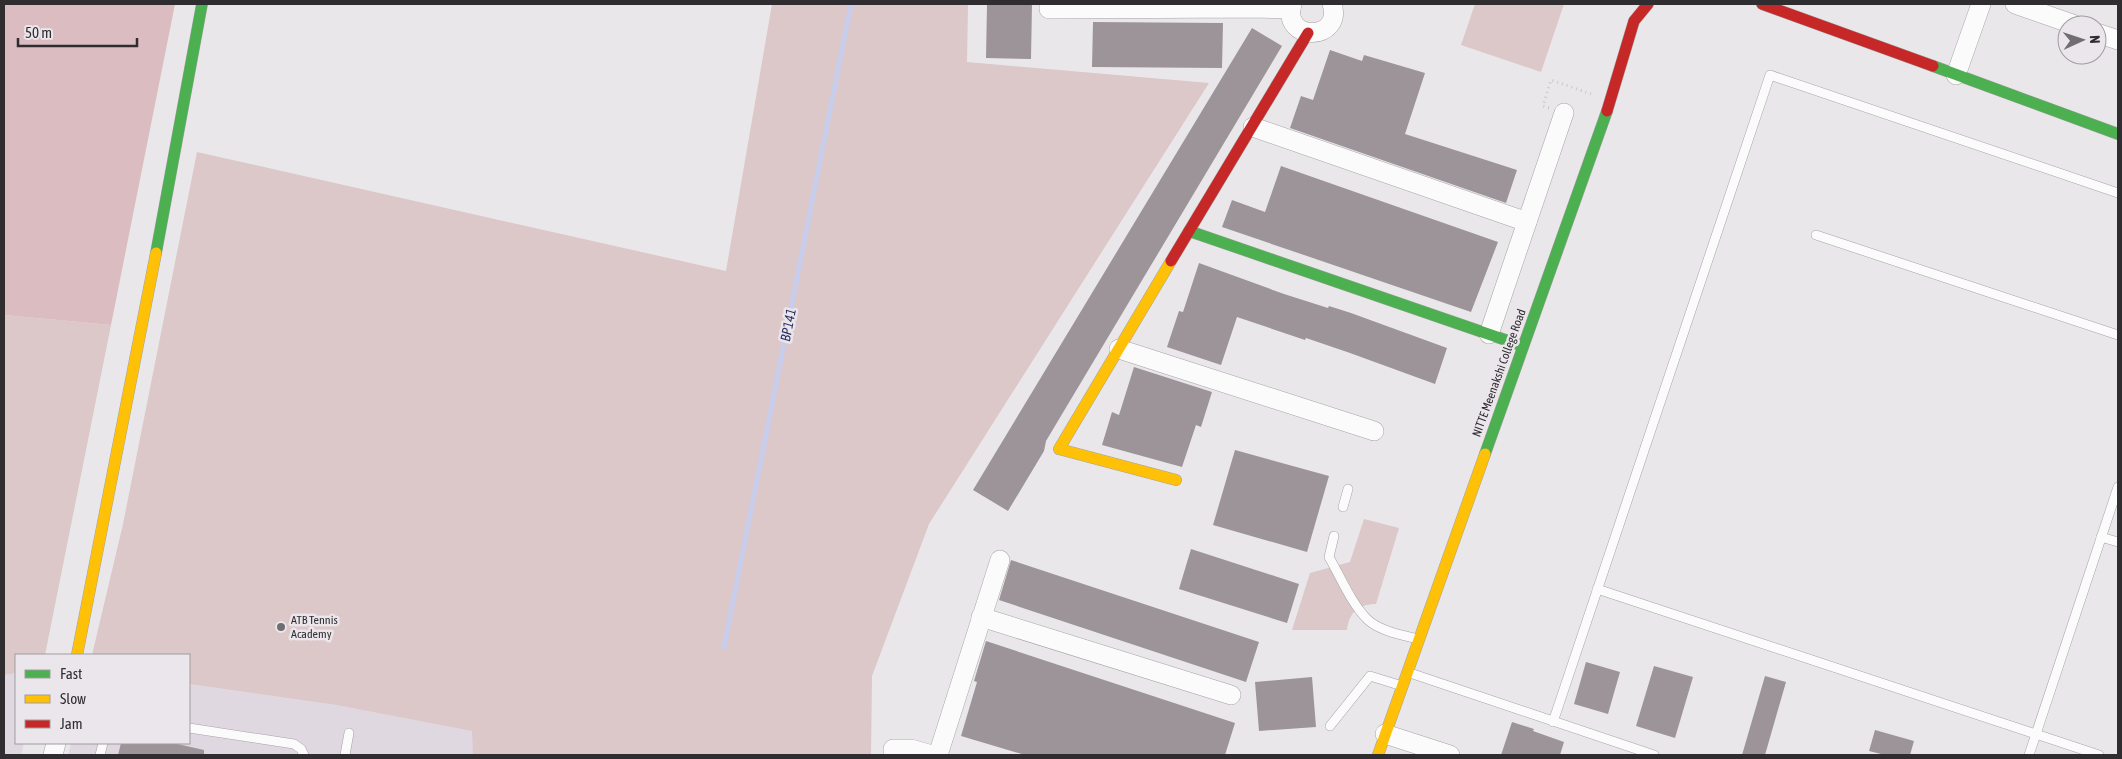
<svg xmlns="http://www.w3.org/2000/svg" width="2122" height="759" font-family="'Asap Condensed',sans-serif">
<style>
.built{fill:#e0d8e0}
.green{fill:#dcc7c9}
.forest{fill:#dbbdc1}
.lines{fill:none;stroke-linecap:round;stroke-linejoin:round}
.stream{stroke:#c8cdec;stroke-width:5}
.building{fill:#9c9499}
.lane-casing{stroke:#a5a3a5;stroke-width:10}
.street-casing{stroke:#a5a3a5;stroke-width:20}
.fast-casing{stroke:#a5a3a5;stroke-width:12}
.slow-casing{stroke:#a5a3a5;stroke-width:12}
.jam-casing{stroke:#a5a3a5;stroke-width:12}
.path{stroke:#c9c8c9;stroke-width:3;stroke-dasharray:1 4;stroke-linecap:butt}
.lane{stroke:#fcfbfc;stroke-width:9}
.street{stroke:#fcfbfc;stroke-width:19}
.fast{stroke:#4caf50;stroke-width:11}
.slow{stroke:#ffc107;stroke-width:11}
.jam{stroke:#c62828;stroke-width:11}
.poi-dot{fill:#706e70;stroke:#ebe6eb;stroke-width:2}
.labels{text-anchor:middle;stroke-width:5;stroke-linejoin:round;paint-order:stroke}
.street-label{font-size:12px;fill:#2f2d2f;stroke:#ebe6eb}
.poi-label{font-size:12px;fill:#2f2d2f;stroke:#ebe6eb;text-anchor:start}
.water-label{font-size:14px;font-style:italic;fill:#2b3165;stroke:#ebe6eb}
</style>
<rect width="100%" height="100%" fill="#eae7ea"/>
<!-- built -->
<g class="built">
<polygon points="16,673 16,743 24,743 21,755 4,755 4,675"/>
<polygon points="189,684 336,705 473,731 473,755 68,755 71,743 189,743"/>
</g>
<!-- green -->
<g class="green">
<polygon points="772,4 968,4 967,62 1209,83 929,524 872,676 871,755 473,755 472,731 336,705 189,684 189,655 92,655 123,524 197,152 726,271"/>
<polygon points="1475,4 1564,4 1541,72 1461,45"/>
<polygon points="4,315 111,325 45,655 16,655 16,673 4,675"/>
<path d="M1364 519 1399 528 1376 604C1358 604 1349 613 1347 630H1292L1310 573 1350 562Z"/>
</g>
<!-- forest -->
<polygon class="forest" points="4,4 175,4 111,325 4,315"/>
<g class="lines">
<!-- stream -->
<polyline class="stream" points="724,647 851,4"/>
</g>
<!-- building -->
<g class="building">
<polygon points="987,4 1032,4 1031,59 986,58"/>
<polygon points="1093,22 1223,23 1222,68 1092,67"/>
<polygon points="1252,28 1282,46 1046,441 1044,451 1008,511 973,490"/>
<polygon points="1330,50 1362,61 1364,55 1425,73 1405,134 1517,170 1506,203 1290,128 1301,96 1313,100"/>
<polygon points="1281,166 1498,242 1471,312 1222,227 1232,200 1265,212"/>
<polygon points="1199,263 1284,294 1328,308 1329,306 1351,313 1447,348 1435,384 1350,353 1306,338 1305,340 1237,317 1221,365 1167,347 1179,311 1183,312"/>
<polygon points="1134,367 1212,392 1201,427 1196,425 1182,467 1102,445 1112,412 1119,415"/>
<polygon points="1235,450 1329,476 1307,552 1213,525"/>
<polygon points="1191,549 1299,584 1287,623 1179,589"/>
<polygon points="1011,560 1259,642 1246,682 999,600"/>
<polygon points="986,641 1235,723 1225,755 1025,755 961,736 977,682 974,681"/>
<polygon points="1586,662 1620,672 1608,714 1574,704"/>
<polygon points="1654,666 1693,677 1675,738 1636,726"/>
<polygon points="1765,676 1786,682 1765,755 1742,755"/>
<polygon points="1312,677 1316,727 1259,731 1255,682"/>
<polygon points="1512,722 1534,729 1533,731 1564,742 1560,755 1501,755"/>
<polygon points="1875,730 1914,741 1910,755 1885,755 1869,751"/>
<polygon points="121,743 173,743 204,750 204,755 118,755"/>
</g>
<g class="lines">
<defs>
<g id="lane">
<polyline points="1816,235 2118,335"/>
<polyline points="1343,507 1348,489"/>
<path d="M1334 536 1329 557C1340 576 1352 605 1368 620 1380 631 1402 635 1418 639"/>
<polyline points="2101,537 2118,542"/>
<polyline points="1597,589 2099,755"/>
<polyline points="1410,673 1654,755"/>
<polyline points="1553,722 1770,75 2118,193"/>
<polyline points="1330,726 1370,676 1399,685"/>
<polyline points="189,728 294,744 301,749 304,755"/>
<polyline points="100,755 103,743"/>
<polyline points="345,755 349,733"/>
<polyline points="2029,755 2118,487"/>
</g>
<g id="street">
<polyline points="1049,4 1049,9 1255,8 1291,9"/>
<path d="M1292 4C1281 43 1344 41 1332 4"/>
<polyline points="2015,4 2075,25"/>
<polyline points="2097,33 2118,40"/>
<polyline points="1956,75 1981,4"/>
<polyline points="1253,127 1527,222"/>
<polyline points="1489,334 1564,113"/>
<polyline points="1119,349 1374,431"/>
<polyline points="981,617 1231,695"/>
<polyline points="1385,734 1450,755"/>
<polyline points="53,755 56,743"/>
<polyline points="893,755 893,749 911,749 932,755"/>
<polyline points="938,755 1000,560"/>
</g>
<g id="fast">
<polyline points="1933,66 2118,134"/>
<polyline points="1189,231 1523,346"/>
<polyline points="156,253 202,4"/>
<polyline points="1485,454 1607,111"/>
</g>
<g id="slow">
<polyline points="1171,261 1059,449 1176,480"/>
<polyline points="77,655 156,253"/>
<polyline points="1378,755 1485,454"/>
</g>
<g id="jam">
<polyline points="1762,4 1933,66"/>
<polyline points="1607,111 1634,21 1648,4"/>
<polyline points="1171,261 1308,33"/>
</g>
</defs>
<!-- lane casing -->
<use href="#lane" class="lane-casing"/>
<!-- street casing -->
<use href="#street" class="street-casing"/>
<!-- fast casing -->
<use href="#fast" class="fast-casing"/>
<!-- slow casing -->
<use href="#slow" class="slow-casing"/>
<!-- jam casing -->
<use href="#jam" class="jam-casing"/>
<!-- path -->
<polyline class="path" points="1549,108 1543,106 1551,80 1591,94"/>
<!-- lane -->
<use href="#lane" class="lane"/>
<!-- street -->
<use href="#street" class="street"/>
<!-- fast -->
<use href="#fast" class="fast"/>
<!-- slow -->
<use href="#slow" class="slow"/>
<!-- jam -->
<use href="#jam" class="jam"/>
</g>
<!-- markers -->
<circle class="poi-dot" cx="281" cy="627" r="5"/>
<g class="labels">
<!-- street labels -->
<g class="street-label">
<text transform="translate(1499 373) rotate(-70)" y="4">NITTE Meenakshi College Road</text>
</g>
<!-- poi labels -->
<g class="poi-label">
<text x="291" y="624">ATB Tennis<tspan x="291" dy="14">Academy</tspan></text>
</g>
<!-- water labels -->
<g class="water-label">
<text transform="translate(788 325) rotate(-79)" y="5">BP141</text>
</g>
</g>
<!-- border -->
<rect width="2122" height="759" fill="none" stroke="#2f2d2f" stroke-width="10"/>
<!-- legend -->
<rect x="15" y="654" width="175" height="90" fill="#ebe6eb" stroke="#a09ca0"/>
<rect x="25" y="670" width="25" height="8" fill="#4caf50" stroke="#a09ca0"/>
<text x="60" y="679" font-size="15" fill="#2f2d2f">Fast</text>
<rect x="25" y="695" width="25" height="8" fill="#ffc107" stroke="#a09ca0"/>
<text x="60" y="704" font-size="15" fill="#2f2d2f">Slow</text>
<rect x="25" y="720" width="25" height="8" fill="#c62828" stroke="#a09ca0"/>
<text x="60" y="729" font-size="15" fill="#2f2d2f">Jam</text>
<!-- north arrow -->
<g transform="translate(2082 40) rotate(87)"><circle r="24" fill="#ebe6eb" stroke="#a09ca0"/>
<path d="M0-4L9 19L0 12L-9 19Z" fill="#706e70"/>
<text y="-8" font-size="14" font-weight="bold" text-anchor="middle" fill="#2f2d2f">N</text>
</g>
<!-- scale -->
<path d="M18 38v8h119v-8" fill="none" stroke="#2f2d2f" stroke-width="2.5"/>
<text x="25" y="38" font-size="15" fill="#2f2d2f" stroke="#ebe6eb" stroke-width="4" paint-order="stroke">50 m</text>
</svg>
